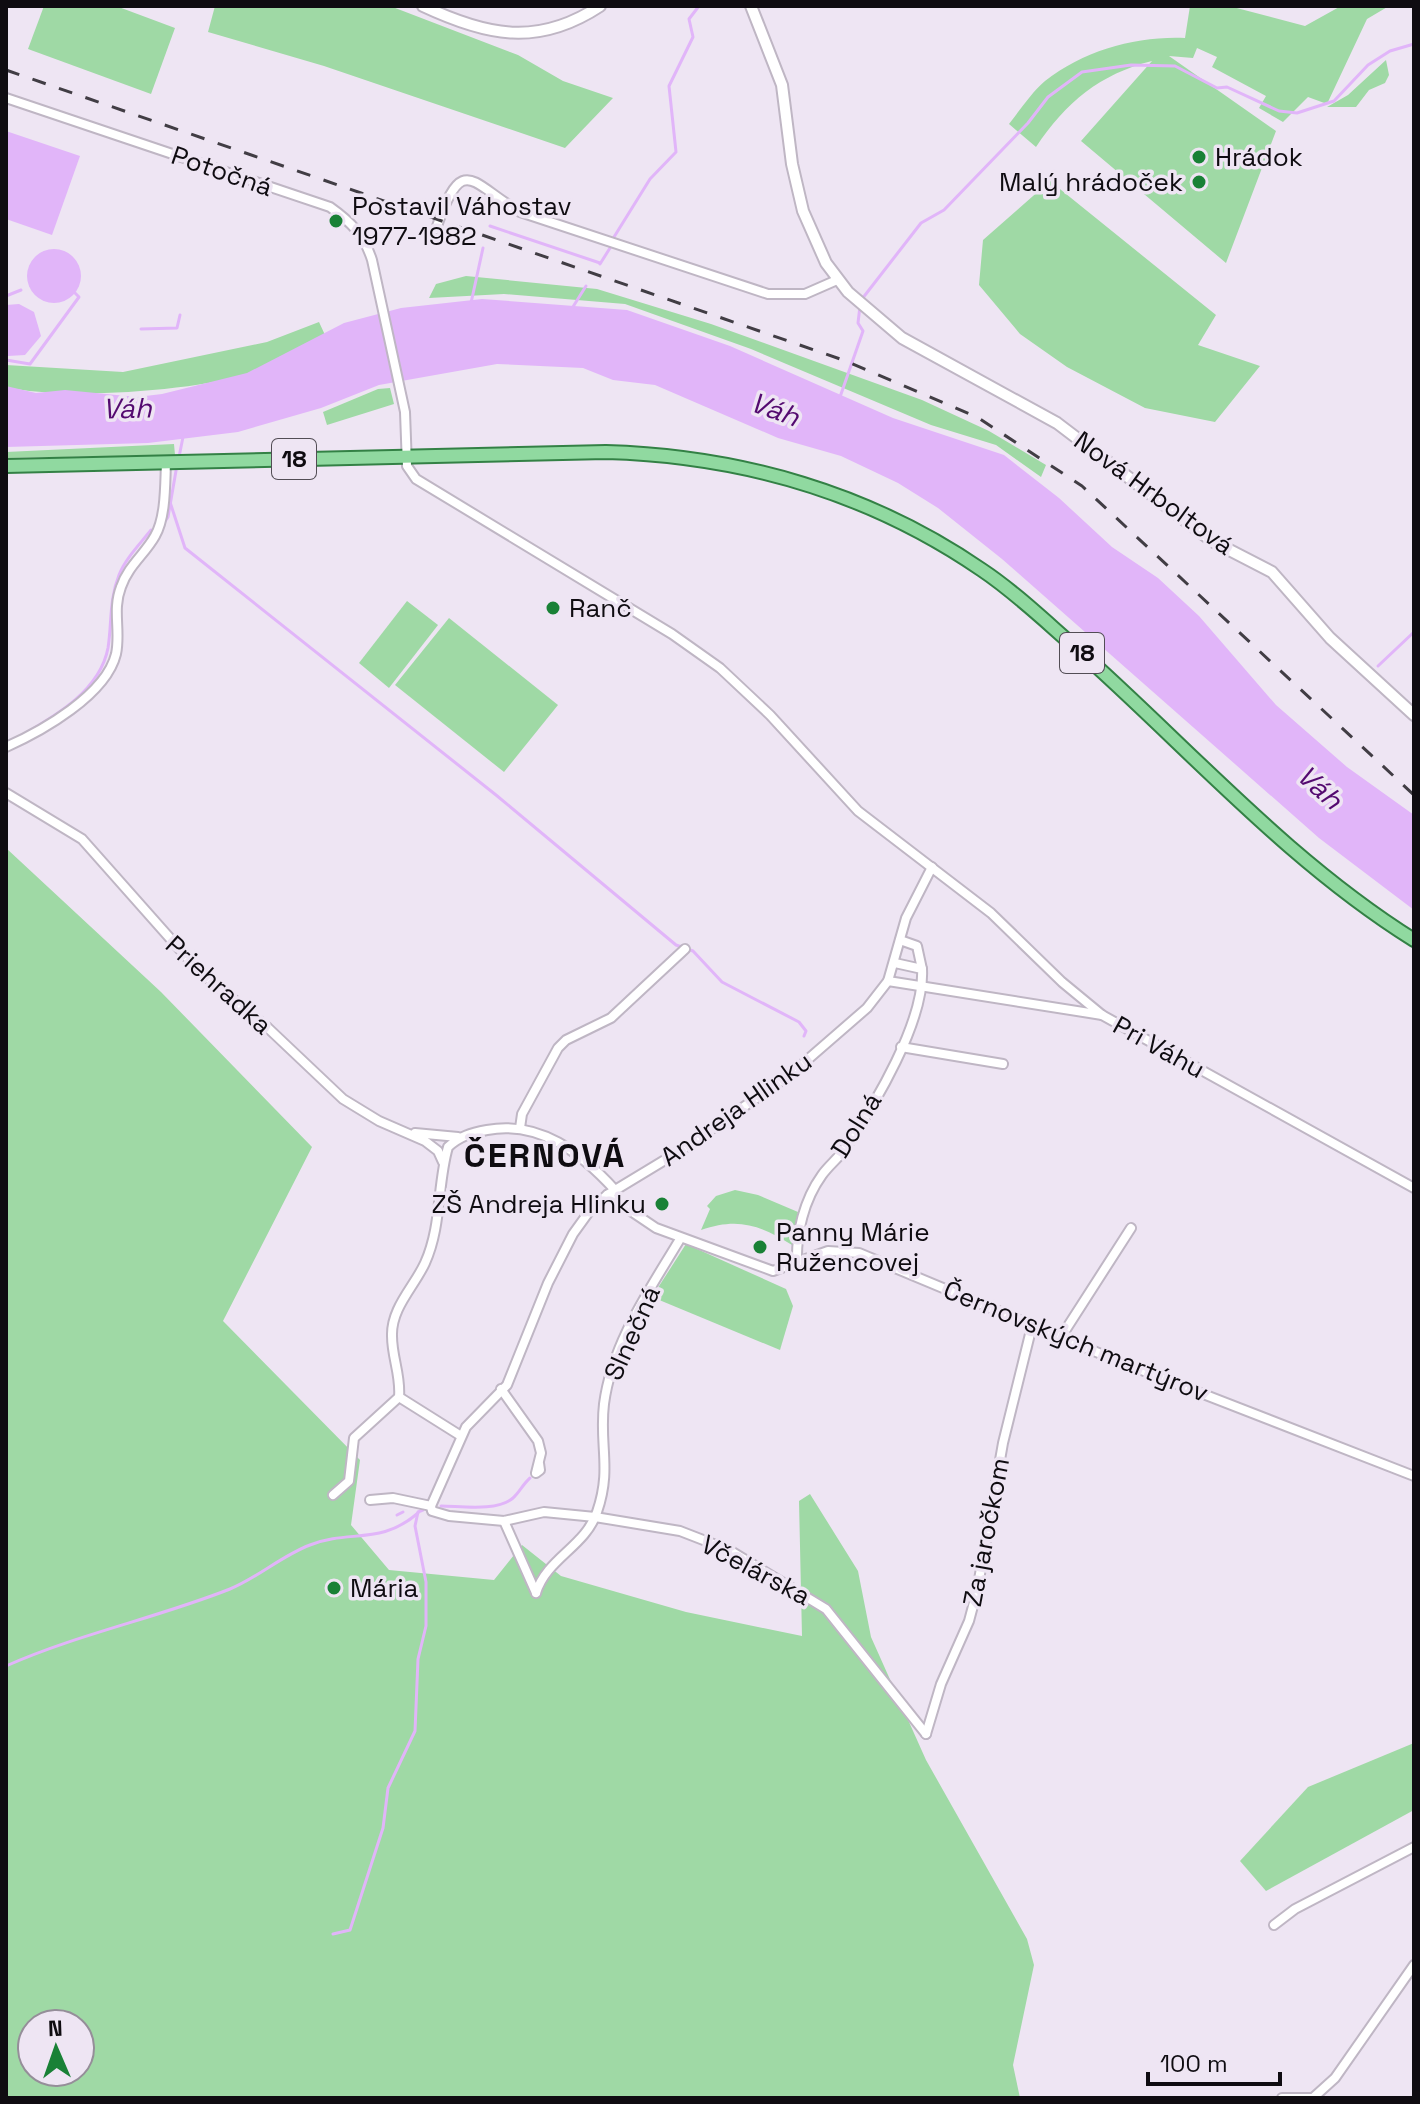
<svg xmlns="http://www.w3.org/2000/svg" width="1420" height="2104" font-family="'Space Grotesk',sans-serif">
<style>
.green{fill:#9fd9a5;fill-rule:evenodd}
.water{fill:#e1b5f9}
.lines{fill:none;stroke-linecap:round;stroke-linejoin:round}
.stream{stroke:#e1b5f9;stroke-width:3}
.minor-casing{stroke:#bfb6c4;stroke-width:12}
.tertiary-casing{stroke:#bfb6c4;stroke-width:14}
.primary-casing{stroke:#338145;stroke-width:16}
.minor{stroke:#fff;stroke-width:8}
.tertiary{stroke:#fff;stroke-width:10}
.primary{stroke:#90d9a0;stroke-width:12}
.rail{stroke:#413d44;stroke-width:3;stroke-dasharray:14 14;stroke-linecap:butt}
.poi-dot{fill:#198136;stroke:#eee5f3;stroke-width:3}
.labels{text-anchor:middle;stroke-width:7;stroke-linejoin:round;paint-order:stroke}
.shield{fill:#eee5f3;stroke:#524d55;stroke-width:2}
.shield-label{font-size:24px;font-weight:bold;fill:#0f0c11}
.poi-label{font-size:26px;fill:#0f0c11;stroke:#eee5f3;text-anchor:start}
.street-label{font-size:26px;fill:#0f0c11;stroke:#eee5f3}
.water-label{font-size:28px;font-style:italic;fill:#540a70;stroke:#eee5f3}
.district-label{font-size:34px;font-weight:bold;letter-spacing:2px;fill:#0f0c11;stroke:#eee5f3}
</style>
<rect width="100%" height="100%" fill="#eee5f3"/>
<!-- green -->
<g class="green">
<polygon points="44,6 116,6 175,28 151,94 28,49"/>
<polygon points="215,6 390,6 518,55 563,81 613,98 565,148 324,66 208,32"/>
<path d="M1190 6H1229L1305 26 1341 6H1389L1367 19 1327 104 1308 97 1283 122 1259 108 1266 96 1212 67 1217 57 1197 48 1193 58 1169 56 1276 131 1226 263 1081 141 1152 61C1100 74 1066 102 1036 147L1009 124C1020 110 1032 92 1045 81 1085 50 1136 36 1185 38Z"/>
<polygon points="1386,60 1389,75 1385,83 1369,90 1356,107 1327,107 1348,95"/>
<polygon points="1050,181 1216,315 1198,345 1260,366 1215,422 1145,408 1067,367 1020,334 979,285 983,240"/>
<polygon points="466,276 597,289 711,324 922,400 989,431 1046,465 1041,477 996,445 931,425 751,349 625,304 504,294 429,298 436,284"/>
<path d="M319 322 325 335C306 346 287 359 266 368 213 391 62 401 6 387V365L123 372 267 342Z"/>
<polygon points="390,388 394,404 327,425 323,412 378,389"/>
<polygon points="174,444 175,455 6,458 6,452"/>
<polygon points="407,601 438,625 389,688 359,663"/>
<polygon points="449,618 558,705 504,772 395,685"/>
<path d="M6 848 161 992 312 1147 223 1321 360 1460 351 1525 389 1570 494 1580 522 1545 561 1576 686 1612 802 1636 799 1501 810 1494 858 1571 871 1637 926 1760 1027 1939 1034 1965 1013 2065 1020 2098H6ZM32 2024H80V2072H32Z"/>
<path d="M735 1190 758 1195 798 1212 792 1245C760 1225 738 1217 701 1230L710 1209 707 1206 716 1196Z"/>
<polygon points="686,1244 786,1289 793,1306 780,1350 652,1297"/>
<polygon points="1414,1743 1414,1810 1266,1891 1240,1861 1308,1787"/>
</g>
<!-- water -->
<g class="water">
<polygon points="6,131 80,156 52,235 6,219"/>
<circle cx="54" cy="276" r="27"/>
<polygon points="482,299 627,310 730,346 893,418 1004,455 1059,498 1112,547 1158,578 1199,616 1276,705 1347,767 1414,815 1414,910 1319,838 1002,559 938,508 898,483 841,456 778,438 655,385 613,380 583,368 497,364 379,385 321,408 238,432 148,443 6,447 6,386 36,393 65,390 137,397 162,394 247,373 344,323 401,308"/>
<polygon points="19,304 34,312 41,336 25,355 8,356 6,305"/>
</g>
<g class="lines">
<!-- stream -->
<g class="stream">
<polyline points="490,226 600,263"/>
<polyline points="614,237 650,179 676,152 669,86 693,37 689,19 699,6"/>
<polyline points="600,264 610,248"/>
<polyline points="6,296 21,290"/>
<polyline points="862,299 921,223 944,210 1028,123 1048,97 1082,72 1131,65 1175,66 1217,88 1227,87 1279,111 1297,113 1334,101 1368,65 1390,51 1414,44"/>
<polyline points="471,303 483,248"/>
<polyline points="571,310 586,286"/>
<polyline points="141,329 177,328 180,315"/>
<polyline points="6,360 30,364 79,297 75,293"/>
<polyline points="840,397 863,331 858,323 860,306"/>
<polyline points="179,457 183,437"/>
<polyline points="170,502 185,548 496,795 676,945 693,951 722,982 799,1022 806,1031 804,1036"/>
<polyline points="162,526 168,517 177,465"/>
<polyline points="1378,666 1414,632"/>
<path d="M24 734C57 715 100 690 108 648 112 623 109 600 119 575 125 559 140 544 151 530"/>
<path d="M441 1506C460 1506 497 1512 513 1498 519 1493 523 1484 530 1478"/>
<polyline points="397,1515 403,1512"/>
<path d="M6 1666C78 1634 157 1618 230 1589 259 1577 281 1556 310 1545 350 1529 380 1546 418 1513"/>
<polyline points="333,1934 350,1930 383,1828 388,1788 415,1731 418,1659 426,1626 426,1582 415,1526 418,1512 423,1510"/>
</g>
<defs>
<g id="minor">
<path d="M6 98 330 207C351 222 364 235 372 260L405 412 407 466 416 479 672 634 720 668 770 715 858 811 991 913 1062 982 1102 1015 1414 1188"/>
<path d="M436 229C463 150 471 184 520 212L768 294H805L837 280"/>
<path d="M6 747C42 731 106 695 116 654 121 631 112 610 121 587 128 566 145 554 155 536 166 517 165 484 166 463"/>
<polyline points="6,793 82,839 199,971 268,1028 343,1099 379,1121 425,1141 438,1151 443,1162"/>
<polyline points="900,940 917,946 922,969"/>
<polyline points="888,981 1102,1015"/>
<polyline points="901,1047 1003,1064"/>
<polyline points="520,1128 522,1114 558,1048 566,1040 611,1018 685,949"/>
<polyline points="415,1133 458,1137"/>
<polyline points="607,1195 656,1228 773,1271 828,1251 859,1253 1113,1359 1414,1476"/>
<path d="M797 1263C796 1233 804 1200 822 1175 829 1165 839 1158 846 1147 875 1104 925 1021 922 969L895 963"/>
<polyline points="1061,1337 1131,1228"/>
<polyline points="501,1389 538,1441 541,1453 536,1473 540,1470 539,1463"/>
<polyline points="399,1397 461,1436"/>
<path d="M333 1495 349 1481 354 1438 399 1397C401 1375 392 1358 392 1336 391 1308 414 1287 425 1263 442 1225 437 1185 448 1147 460 1136 471 1133 487 1130 540 1120 581 1153 615 1190"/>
<polyline points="370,1500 393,1498 431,1506"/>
<polyline points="504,1521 536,1593"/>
<path d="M536 1593C547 1558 585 1547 597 1512 612 1469 599 1445 604 1404 612 1343 649 1291 680 1239"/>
<polyline points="926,1734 826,1609 729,1550 680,1531 595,1517 544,1512 504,1521 449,1516 432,1511 431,1506 466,1427 507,1385 548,1283 573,1234 591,1209 607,1195 683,1149 791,1074 867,1008 888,981 906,918 932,867"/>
<polyline points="926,1734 941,1684 969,1621 977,1591 1003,1443 1032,1326"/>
<polyline points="1274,1925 1295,1909 1414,1847"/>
<polyline points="1314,2097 1335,2078 1414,1965"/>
<polyline points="1282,2098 1315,2098"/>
</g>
<g id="tertiary">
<path d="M423 6C487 36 538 47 600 6"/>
<polyline points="751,6 782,85 792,164 803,211 826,263 848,292 902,338 1057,423 1212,541 1272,572 1330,638 1414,715"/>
</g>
<path id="primary" d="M6 466 606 452C741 456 870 493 982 570 1015 592 1045 621 1075 647 1187 746 1286 860 1414 940"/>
</defs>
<!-- minor casing -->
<use href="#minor" class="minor-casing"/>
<!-- tertiary casing -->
<use href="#tertiary" class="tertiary-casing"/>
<!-- primary casing -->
<use href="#primary" class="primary-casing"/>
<!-- minor -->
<use href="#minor" class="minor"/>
<!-- tertiary -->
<use href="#tertiary" class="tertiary"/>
<!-- primary -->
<use href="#primary" class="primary"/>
<!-- rail -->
<polyline class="rail" points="6,70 846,361 977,417 1082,486 1414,795"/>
</g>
<!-- markers -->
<g class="poi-dot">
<circle cx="1199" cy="157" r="8"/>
<circle cx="1199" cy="182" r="8"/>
<circle cx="336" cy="221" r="8"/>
<circle cx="553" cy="608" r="8"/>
<circle cx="662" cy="1204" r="8"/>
<circle cx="760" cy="1247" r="8"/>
<circle cx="334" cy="1588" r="8"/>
</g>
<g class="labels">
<!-- shield labels -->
<g class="shield">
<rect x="272" y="439" width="44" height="40" rx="6"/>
<rect x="1060" y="633" width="44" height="40" rx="6"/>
</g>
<g class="shield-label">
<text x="294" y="467">18</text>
<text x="1082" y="661">18</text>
</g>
<!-- poi labels -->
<g class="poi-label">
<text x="1215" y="166">Hrádok</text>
<text x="1183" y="191" text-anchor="end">Malý hrádoček</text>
<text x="352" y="215">Postavil Váhostav<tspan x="352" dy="30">1977-1982</tspan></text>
<text x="569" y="617">Ranč</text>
<text x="646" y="1213" text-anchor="end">ZŠ Andreja Hlinku</text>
<text x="776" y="1241">Panny Márie<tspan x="776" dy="30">Ružencovej</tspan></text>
<text x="350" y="1597">Mária</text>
</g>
<!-- street labels -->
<g class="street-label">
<text transform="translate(222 171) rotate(19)" y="9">Potočná</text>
<text transform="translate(1154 493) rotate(36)" y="9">Nová Hrboltová</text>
<text transform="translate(219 985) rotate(42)" y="9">Priehradka</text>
<text transform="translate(1159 1047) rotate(29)" y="9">Pri Váhu</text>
<text transform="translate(736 1109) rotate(-35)" y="9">Andreja Hlinku</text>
<text transform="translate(856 1125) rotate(-58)" y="9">Dolná</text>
<text transform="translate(632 1333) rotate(-66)" y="9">Slnečná</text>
<text transform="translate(1076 1341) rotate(22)" y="9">Černovských martýrov</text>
<text transform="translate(986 1532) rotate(-79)" y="9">Za jaročkom</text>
<text transform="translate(756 1570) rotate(28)" y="9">Včelárska</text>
</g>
<!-- water labels -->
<g class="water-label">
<text transform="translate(127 408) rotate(-1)" y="10">Váh</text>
<text transform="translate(775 409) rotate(20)" y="10">Váh</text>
<text transform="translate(1320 787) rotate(42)" y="10">Váh</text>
</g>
<!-- district labels -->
<g class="district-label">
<text x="545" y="1167">ČERNOVÁ</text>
</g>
</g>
<!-- border -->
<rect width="1420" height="2104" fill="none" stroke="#0f0c11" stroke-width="16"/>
<!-- north arrow -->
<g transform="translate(56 2048) rotate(358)"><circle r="38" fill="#eee5f3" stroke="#958e99" stroke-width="2"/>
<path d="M0-6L14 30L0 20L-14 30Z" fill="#198136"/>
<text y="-12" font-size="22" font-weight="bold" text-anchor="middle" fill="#0f0c11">N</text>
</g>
<!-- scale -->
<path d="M1148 2072v12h132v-12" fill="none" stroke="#0f0c11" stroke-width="4"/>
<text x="1160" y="2072" font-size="24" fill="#0f0c11" stroke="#eee5f3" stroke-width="6" paint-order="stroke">100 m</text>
</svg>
